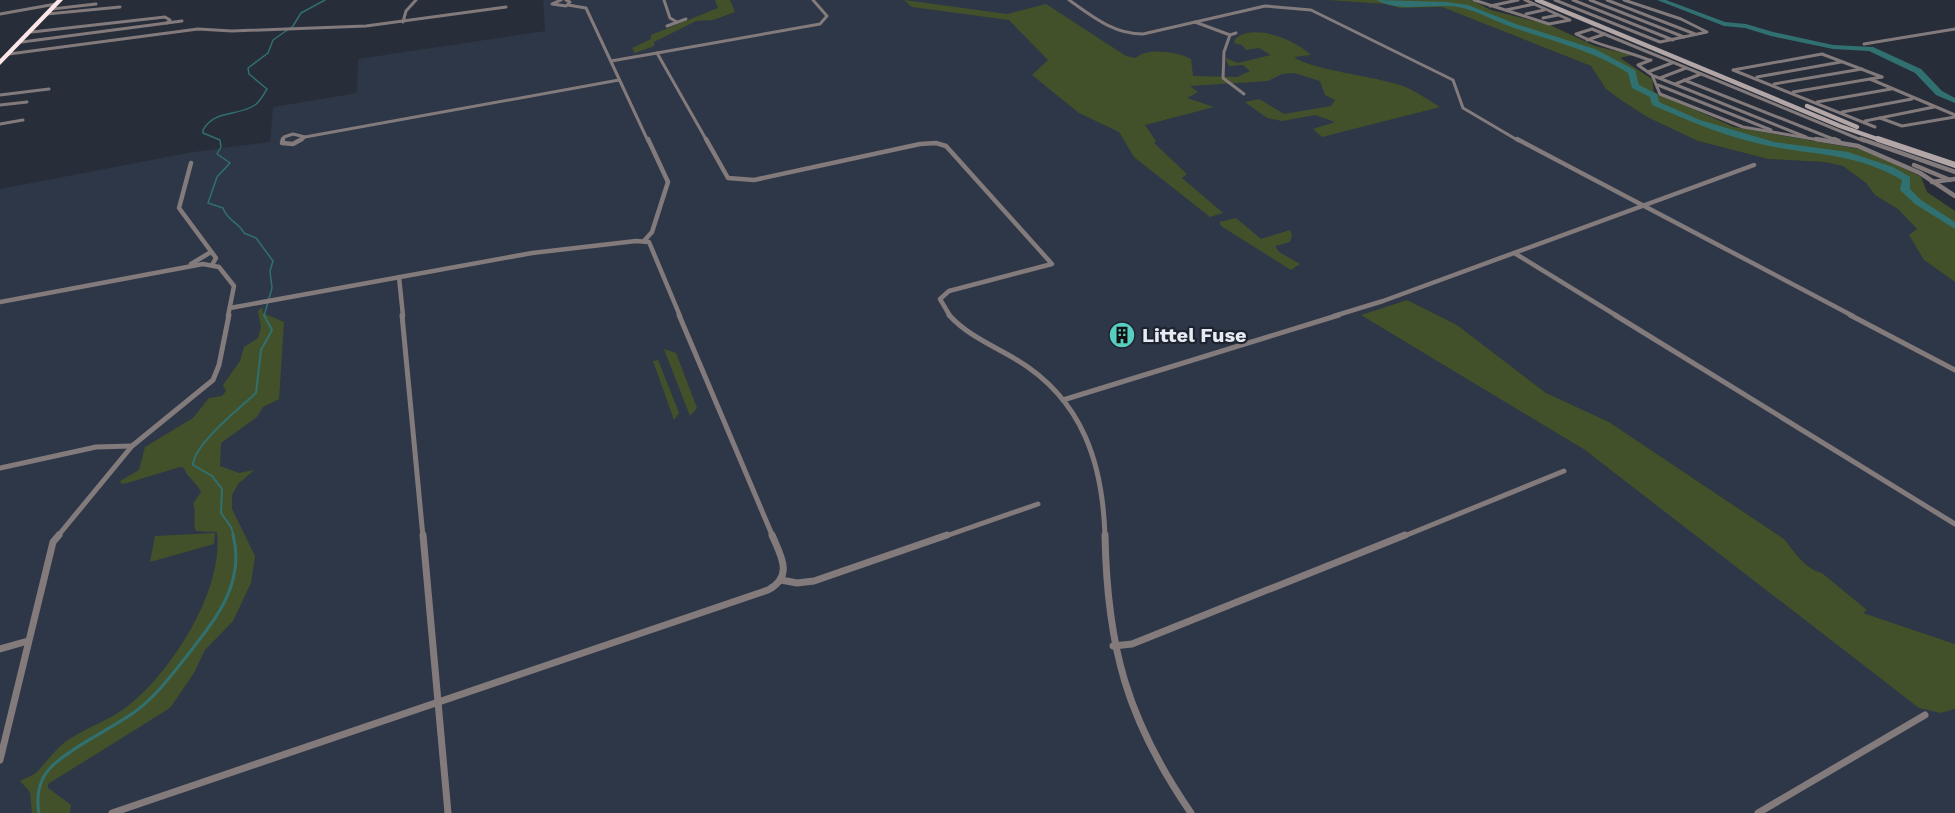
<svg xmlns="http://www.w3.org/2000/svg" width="1955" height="813" font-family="'Work Sans',sans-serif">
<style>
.built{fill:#2e3747}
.green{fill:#43512a}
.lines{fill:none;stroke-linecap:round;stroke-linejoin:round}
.stream-far2{stroke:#307070;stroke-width:1.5}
.stream-far1{stroke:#307070;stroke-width:2}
.stream{stroke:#307070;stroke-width:3}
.river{fill:#307070;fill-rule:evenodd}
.street-far3{stroke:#837a7b;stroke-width:3}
.street-far2{stroke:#837a7b;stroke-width:4.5}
.street-far1{stroke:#837a7b;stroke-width:5}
.street{stroke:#837a7b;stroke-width:7}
.secondary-far1{stroke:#b3a6a7;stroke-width:4.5}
.secondary{stroke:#b3a6a7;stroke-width:6}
.highway{fill:#fce6e8;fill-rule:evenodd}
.labels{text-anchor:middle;stroke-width:4.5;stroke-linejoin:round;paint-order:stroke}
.poi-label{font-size:20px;font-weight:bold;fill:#e6eaf2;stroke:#1d232f;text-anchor:start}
</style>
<rect width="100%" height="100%" fill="#272d39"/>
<!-- built -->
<polygon class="built" points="543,0 1327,0 1385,4 1400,8 1442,7 1591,66 1606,89 1621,100 1647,117 1698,141 1768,159 1824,162 1843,166 1866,183 1875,195 1898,208 1917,229 1924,260 1955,282 1955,644 1862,613 1867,610 1822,573 1815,571 1803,562 1784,539 1609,422 1546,393 1457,325 1407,300 1362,315 1585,450 1941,713 1955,709 1955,813 0,813 0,189 193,152 270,142 273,107 357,93 358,59 545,31"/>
<!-- green -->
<g class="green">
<polygon points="715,0 730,0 735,12 713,20 696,21 654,42 654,46 635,53 632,48 651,39 651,35 718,8"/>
<path d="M904 0 1007 14 1046 4 1126 56 1136 58C1147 47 1178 52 1191 59L1193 76 1237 77 1250 71 1243 65 1229 66 1225 58 1238 63 1271 55 1259 48 1246 50 1242 45 1234 43 1236 38C1256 23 1295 40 1311 55L1294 57C1307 69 1379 77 1403 86 1416 91 1428 100 1440 107L1322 137 1313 129 1335 122 1315 115 1282 121 1267 118 1245 102 1259 99 1284 114 1331 106 1335 100 1325 95 1320 81 1294 73 1282 74 1268 81 1190 86 1198 92 1187 98 1214 107 1145 125 1156 141 1154 143 1187 174 1182 178 1223 213 1210 217 1134 157 1119 132 1079 113 1032 75 1048 60 1009 20 912 7Z"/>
<polygon points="1327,0 1471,0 1491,10 1550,25 1595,46 1632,55 1620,58 1652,79 1654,92 1734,127 1865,150 1916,174 1921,177 1927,192 1955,211 1955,282 1924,260 1909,235 1917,229 1898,209 1875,195 1866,183 1843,166 1824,162 1768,159 1698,141 1647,117 1621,100 1606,89 1591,66 1442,7 1400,8 1385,4"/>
<polygon points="1236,218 1261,239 1290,230 1292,235 1290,242 1275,246 1279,252 1300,264 1291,270 1221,226 1219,222"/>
<path d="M1407 300 1457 325 1546 393 1609 422 1784 539C1795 552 1805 569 1822 573L1867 610 1863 613 1955 644V709L1941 713 1919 708 1585 450 1361 315Z"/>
<path d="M262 307 263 313 284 322 279 399 263 407 257 417 221 443 220 466 239 473 254 470 238 484 232 495V509L255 556 251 583 233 621 205 650 194 673 170 708 48 784V788L71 805 70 813H32L30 792 20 781C25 778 32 776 36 773 47 762 55 749 68 740 87 727 110 720 128 706 172 671 224 590 217 532L196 531C192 522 197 510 193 504L201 492C197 482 187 478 184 468L180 467 127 483 122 484 120 481 139 470 145 447 193 418 209 398 222 396 226 391 223 385 240 361 244 347 258 338 261 327 258 311Z"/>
<polygon points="664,349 676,353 697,408 690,416"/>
<polygon points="658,360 679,413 674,420 653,361"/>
<polygon points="215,533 214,544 150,562 155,536"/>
</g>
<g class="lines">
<!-- stream-far2 -->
<path class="stream-far2" d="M264 316 272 288 270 271 273 261 256 238 244 233C239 222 227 221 223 208L208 203 217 177 230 163 217 154 221 147 220 140 203 133V130C215 109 237 117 255 105 261 101 263 95 267 89L249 74 248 68 268 53 273 40 293 26 301 13 325 0"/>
<!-- stream-far1 -->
<path class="stream-far1" d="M234 537 231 527 221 513 222 489 212 476 193 465C193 445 241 407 256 393L261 350 272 330 264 315"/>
<!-- stream -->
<path class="stream" d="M39 813C36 796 39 779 52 766 73 746 111 729 136 711 156 696 170 677 186 657 214 621 246 584 233 535"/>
<!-- river -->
<g class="river">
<path d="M1377 0 1447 2 1468 5 1516 24 1595 49 1635 70 1639 85 1657 94 1659 102 1700 120 1774 142 1848 152 1893 167 1910 177V189L1921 200 1955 222V229L1915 204 1900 190 1902 180C1860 155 1820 155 1774 147 1732 139 1691 122 1652 105L1650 97 1632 88 1628 73C1591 49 1550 41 1509 26 1492 20 1476 10 1458 7 1432 3 1399 13 1377 0Z"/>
<polygon points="1657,0 1666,0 1725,22 1746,24 1773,32 1833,45 1873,47 1921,69 1942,91 1955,98 1955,103 1936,95 1915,73 1869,51 1833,49 1771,36 1745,28 1724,26"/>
</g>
<!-- street-far3 -->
<g class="street-far3">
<polyline points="561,0 552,4 566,6 570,2 566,0"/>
<polyline points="664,0 670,18 677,22"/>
<path d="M1069 0C1092 16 1113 34 1143 34L1265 6 1311 10 1453 80 1463 108 1519 141"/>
<polyline points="1474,0 1549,24 1570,20 1525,0"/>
<polyline points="1555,0 1660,42 1707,32 1681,19 1624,0"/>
<polyline points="1573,0 1673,40"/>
<polyline points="1590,0 1684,37"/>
<polyline points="1607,0 1695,34"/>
<polyline points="568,5 586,8 648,141"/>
<polyline points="1490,6 1518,0"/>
<polyline points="52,9 96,4"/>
<polyline points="1506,10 1534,4"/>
<polyline points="0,14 56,4"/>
<polyline points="47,14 120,7"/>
<polyline points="1526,14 1544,10"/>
<polyline points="1543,18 1558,15"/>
<polyline points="403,22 406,11 416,0"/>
<polyline points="1195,22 1230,35"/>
<polyline points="667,26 686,19"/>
<polyline points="32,32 165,17 170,20 167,23"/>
<polyline points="1236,33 1230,35 1224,52 1223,78 1244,94"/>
<polyline points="1587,40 1605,34"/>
<polyline points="22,42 182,21"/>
<polyline points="1864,44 1955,29"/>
<polyline points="9,54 198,29 232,31 366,26 506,7"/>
<path d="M1649 60C1624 50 1599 46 1576 34L1592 29 1864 141"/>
<polyline points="1651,60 1638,65 1652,75 1660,94 1743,127 1825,141"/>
<polyline points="611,61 657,53"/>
<polyline points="1648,72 1672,63"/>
<polyline points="1654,76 1806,137"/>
<polyline points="1757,77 1841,62"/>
<polyline points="1660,78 1686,68"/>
<polyline points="1870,79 1955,115"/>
<polyline points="1684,80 1838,141"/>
<polyline points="1675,84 1701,74"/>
<polyline points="1774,84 1862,69"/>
<polyline points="1658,85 1771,130"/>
<polyline points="1793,92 1882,77"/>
<polyline points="0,95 49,89"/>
<polyline points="1817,102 1891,89"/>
<polyline points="0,105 27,102"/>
<polyline points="1842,112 1912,99"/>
<polyline points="1880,118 1902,126 1955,117"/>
<polyline points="1865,121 1934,107"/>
<polyline points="0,124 23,120"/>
<polyline points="1875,127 1733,70 1822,54 1882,77"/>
<polyline points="305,137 619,80"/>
<polyline points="283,141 284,137 293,134 305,137 299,141"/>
<polyline points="707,141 657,53 820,24 827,16 813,0"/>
</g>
<!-- street-far2 -->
<g class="street-far2">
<polyline points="283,139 282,143 293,144 302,139"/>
<polyline points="706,139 728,178 754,180 920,144 936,143 946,146 1052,264 949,291 940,299 950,316"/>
<polyline points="1517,139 1853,316"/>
<polyline points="1816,139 1858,146 1920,173 1955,196"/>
<polyline points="1834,139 1839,141"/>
<polyline points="1861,139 1955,172"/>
<polyline points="191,163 179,208 216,258 212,265"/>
<polyline points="1914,165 1950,180"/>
<polyline points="1932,182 1955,179"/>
<polyline points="644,241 652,232 668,182 648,139"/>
<polyline points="1516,254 1617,316"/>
<polyline points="191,264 211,252"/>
<polyline points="399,277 403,316"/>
<polyline points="0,302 203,264 219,267 234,286 228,316"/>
<polyline points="230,308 532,253 636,241 649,242 680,316"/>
<polyline points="1334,316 1383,301 1754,165"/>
</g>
<!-- street-far1 -->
<g class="street-far1">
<polyline points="402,315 423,537"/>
<polyline points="679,315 773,537"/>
<path d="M949 315C968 336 994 346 1017 360 1083 400 1103 464 1105 537"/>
<polyline points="1615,315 1955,524"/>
<polyline points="1850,315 1955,370"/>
<polyline points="1063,400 1339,315"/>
<polyline points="0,468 96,447 132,446"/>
<polyline points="57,537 132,446 213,380 219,365 229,315"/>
<polyline points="943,537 1038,504"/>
<polyline points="1402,537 1564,471"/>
</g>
<!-- street -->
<g class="street">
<polyline points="423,535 448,813"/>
<path d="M1105 535C1107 647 1127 720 1191 813"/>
<polyline points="781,580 797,583 814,581 947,535"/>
<polyline points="1113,646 1132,644 1405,535"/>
<polyline points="0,649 28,641"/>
<polyline points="0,760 53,542 59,535"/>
<path d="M112 813 768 590C794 576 781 556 772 535"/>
<polyline points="1758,813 1925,715"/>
</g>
<!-- secondary-far1 -->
<g class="secondary-far1">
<polyline points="1537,0 1840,126 1883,141"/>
<polyline points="1807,106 1857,127"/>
</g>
<!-- secondary -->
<polyline class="secondary" points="1878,139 1955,165"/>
<!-- highway -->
<polygon class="highway" points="57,0 63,0 0,65 0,59"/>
</g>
<!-- icons -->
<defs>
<symbol id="building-disc" viewBox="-11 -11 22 22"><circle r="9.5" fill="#58cec0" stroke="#1d232f"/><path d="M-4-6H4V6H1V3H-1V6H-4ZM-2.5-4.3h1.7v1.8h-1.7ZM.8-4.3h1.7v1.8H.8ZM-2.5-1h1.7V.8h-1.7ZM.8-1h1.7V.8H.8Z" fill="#111"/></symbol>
</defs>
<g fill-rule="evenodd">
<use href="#building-disc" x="1107" y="320" width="30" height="30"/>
</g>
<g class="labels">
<!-- poi labels -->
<g class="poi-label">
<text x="1142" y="342">Littel Fuse</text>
</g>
</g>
</svg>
